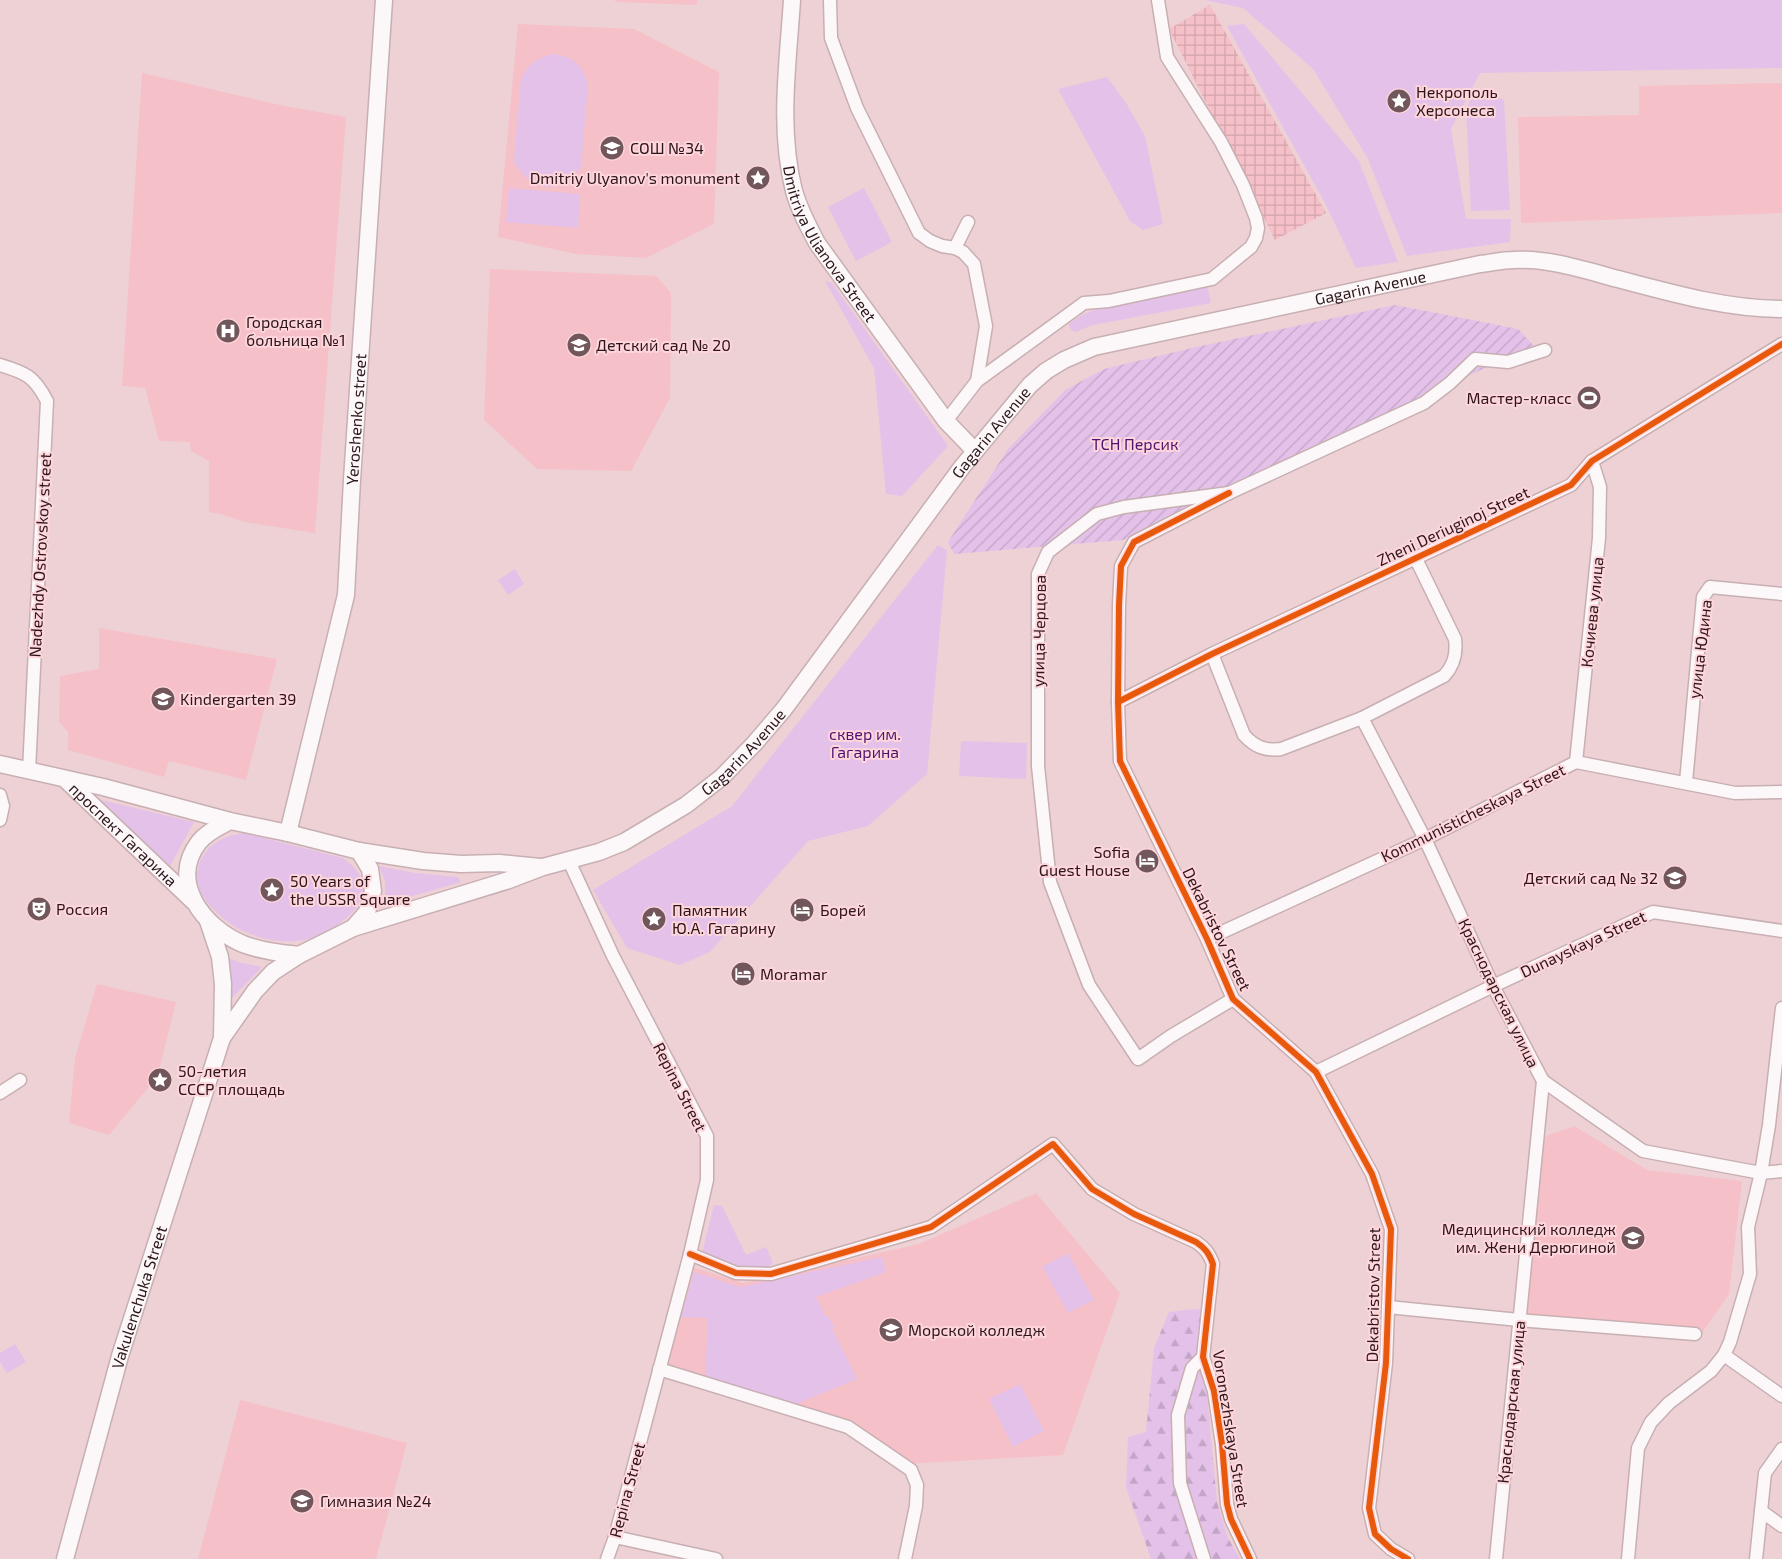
<svg xmlns="http://www.w3.org/2000/svg" width="1782" height="1559" font-family="'Exo 2',sans-serif">
<style>
.built{fill:#f6c0c8}
.industrial{fill:url(#industrial-grid)}
.green{fill:#e3c1e9}
.forest{fill:url(#forest-firs)}
.garden{fill:url(#garden-furrows)}
.lines{fill:none;stroke-linecap:round;stroke-linejoin:round}
.minor-casing{stroke:#c7afb2;stroke-width:15}
.major-casing{stroke:#c7afb2;stroke-width:19}
.minor{stroke:#fcf8f9;stroke-width:12}
.major{stroke:#fcf8f9;stroke-width:16}
.cycleway-casing{stroke:#fed6db;stroke-width:9}
.cycleway{stroke:#e8590c;stroke-width:6}
.labels{text-anchor:middle;stroke-width:4;stroke-linejoin:round;paint-order:stroke}
.poi-label{font-size:16px;fill:#2d161a;stroke:#fed6db;text-anchor:start}
.street-label{font-size:16px;fill:#2d161a;stroke:#fed6db}
.park-label{font-size:16px;fill:#4f1371;stroke:#fed6db}
</style>
<defs>
<pattern id="industrial-grid" width="8" height="8" patternUnits="userSpaceOnUse" patternTransform="scale(1.25)"><rect width="8" height="8" fill="#f6c0c8"/><path d="M0 4h8M4 0v8" fill="none" stroke="#d3a4ab"/></pattern>
<pattern id="forest-firs" width="22" height="20" patternUnits="userSpaceOnUse" patternTransform="scale(1.25)"><rect width="22" height="20" fill="#e3c1e9"/><path d="M5 1l3.5 6h-7zM16 11l3.5 6h-7z" fill="#c3a5c7"/></pattern>
<pattern id="garden-furrows" width="10" height="10" patternUnits="userSpaceOnUse" patternTransform="scale(1.25)"><rect width="10" height="10" fill="#e3c1e9"/><path d="M-1 1l2-2M0 10L10 0M9 11l2-2" fill="none" stroke="#c3a5c7"/></pattern>
</defs>
<rect width="100%" height="100%" fill="#eed1d5"/>
<!-- built -->
<g class="built">
<polygon points="614,0 697,0 697,5 617,2"/>
<polygon points="518,24 634,29 719,72 714,224 646,258 576,254 498,237"/>
<polygon points="142,73 280,105 346,117 315,533 245,522 221,514 209,512 209,461 191,451 190,442 159,441 145,388 122,386"/>
<polygon points="1782,83 1782,213 1521,223 1518,117 1639,115 1639,86"/>
<polygon points="490,269 656,276 671,293 670,398 631,471 537,469 484,420"/>
<polygon points="99,628 277,659 246,780 169,761 164,777 68,750 68,732 59,722 60,676 99,669"/>
<polygon points="97,984 176,1002 157,1077 109,1135 69,1123 75,1058"/>
<polygon points="1574,1126 1647,1170 1742,1181 1729,1294 1702,1333 1523,1316 1541,1138"/>
<polygon points="1036,1193 1120,1293 1063,1455 905,1464 864,1430 664,1367 693,1267 743,1283 919,1244"/>
<polygon points="240,1400 407,1443 376,1559 198,1559"/>
</g>
<!-- industrial -->
<polygon class="industrial" points="1210,5 1326,213 1275,240 1169,29"/>
<!-- green -->
<g class="green">
<polygon points="1205,0 1782,0 1782,68 1480,73 1451,129 1466,219 1511,219 1510,242 1407,256 1367,157 1313,69 1243,8"/>
<polygon points="1244,24 1359,161 1398,262 1356,268 1325,203 1227,26"/>
<path d="M552 54C573 56 584 66 588 86L581 167C561 196 530 193 514 161L521 80C527 65 536 58 552 54Z"/>
<polygon points="1107,77 1126,103 1145,136 1163,224 1143,230 1130,221 1058,89"/>
<polygon points="1485,92 1504,100 1510,210 1471,211 1466,109 1471,99"/>
<polygon points="509,188 580,194 578,228 506,222"/>
<polygon points="864,188 892,242 856,261 828,207"/>
<polygon points="825,281 832,283 948,446 902,496 886,494 874,368"/>
<polygon points="1207,285 1211,303 1093,325 1075,332 1071,330 1069,324 1077,318 1093,310"/>
<polygon points="938,545 947,550 927,774 868,826 808,841 710,952 680,965 627,948 593,890 732,806"/>
<polygon points="515,569 524,584 508,595 498,580"/>
<polygon points="961,741 1027,743 1026,779 959,776"/>
<polygon points="101,800 194,822 170,866"/>
<path d="M244 833 343 858C374 880 368 903 339 924 331 929 323 936 313 938 277 948 237 935 212 908 203 898 193 882 198 867 206 845 221 836 244 833Z"/>
<polygon points="379,866 415,873 458,877 461,882 385,904 385,881"/>
<polygon points="226,957 241,963 262,967 227,1003"/>
<polygon points="714,1205 722,1206 746,1255 766,1247 773,1263 767,1268 735,1267 702,1253"/>
<polygon points="1068,1253 1094,1300 1068,1313 1042,1267"/>
<polygon points="882,1257 886,1272 816,1297 825,1316 827,1315 835,1328 832,1328 857,1379 796,1404 705,1377 708,1318 681,1317 694,1272 740,1287"/>
<polygon points="15,1344 26,1362 7,1373 0,1362 0,1353"/>
<polygon points="1020,1384 1044,1431 1013,1447 989,1399"/>
</g>
<!-- forest -->
<polygon class="forest" points="1195,1309 1204,1310 1208,1405 1217,1502 1228,1538 1240,1559 1151,1559 1126,1487 1128,1437 1146,1432 1154,1348 1169,1312"/>
<!-- garden -->
<polygon class="garden" points="1395,305 1518,329 1534,346 1304,450 1123,540 954,554 948,542 1008,449 1065,390 1104,369 1192,348"/>
<g class="lines">
<defs>
<g id="minor">
<polyline points="830,0 831,38 857,108 919,233 930,241 942,246 955,248 963,252 974,264 986,326 977,381"/>
<polyline points="955,248 968,222"/>
<path d="M0 365C26 373 34 376 47 401L29 771"/>
<polyline points="946,421 977,381 1084,303 1109,301 1212,279 1251,247 1256,238 1258,228 1256,218 1243,185 1221,142 1167,57 1158,0"/>
<polyline points="1229,493 1134,542 1121,566 1119,605 1118,702 1120,761 1207,939 1233,999 1316,1072 1372,1174 1391,1229 1386,1363 1369,1508 1375,1534 1391,1549 1408,1559"/>
<path d="M1212 654 1244 735C1255 747 1265 751 1281 749L1362 718 1444 676C1454 665 1457 654 1455 639L1416 559"/>
<polyline points="1118,702 1212,654 1571,485 1592,461 1782,344"/>
<polyline points="1362,718 1425,839 1493,986 1543,1081 1496,1559"/>
<polyline points="1576,762 1599,538 1600,487 1592,461"/>
<polyline points="1686,782 1703,597 1710,587 1782,594"/>
<polyline points="0,820 3,806 0,795"/>
<polyline points="569,861 613,956 707,1136 707,1180 690,1254 615,1537 607,1559"/>
<polyline points="1207,939 1425,839 1576,762 1735,793 1782,792"/>
<polyline points="1233,999 1171,1036 1138,1059 1089,985 1050,882 1038,766 1038,574 1048,552 1097,514 1124,507 1229,493 1424,403 1450,383 1475,359 1508,362 1545,350"/>
<polyline points="1316,1072 1493,986 1653,912 1782,931"/>
<polyline points="1543,1081 1643,1151 1761,1173 1782,1171"/>
<polyline points="0,1093 20,1080"/>
<path d="M690 1254 736 1273 771 1274 931 1227 1053 1144 1092 1189 1134 1214 1196 1242C1205 1248 1209 1253 1213 1264L1203 1357 1214 1391 1222 1444 1227 1504 1231 1519 1250 1559"/>
<polyline points="1388,1307 1519,1320 1695,1334"/>
<polyline points="1724,1355 1782,1396"/>
<polyline points="1203,1357 1192,1368 1178,1415 1180,1483 1204,1559"/>
<polyline points="659,1369 848,1427 911,1470 917,1485 916,1506 905,1559"/>
<polyline points="1761,1511 1782,1526"/>
<polyline points="615,1537 716,1559"/>
<polyline points="1628,1559 1638,1448 1651,1422 1669,1403 1711,1371 1724,1355 1730,1342 1750,1274 1748,1227 1761,1173 1769,1125 1782,1008"/>
<polyline points="1756,1559 1765,1473 1782,1449"/>
</g>
<g id="major">
<path id="s1" d="M792 0C788 63 778 128 794 191 799 209 808 226 817 243L946 421 975 451"/>
<polyline points="0,764 103,787 230,821 288,833 359,851 423,861 461,864 499,863 540,867"/>
<path id="s2" d="M66 780 193 901"/>
<path d="M230 821C219 827 207 832 199 842 168 882 204 928 243 944 262 951 280 953 299 955"/>
<path id="s3" d="M288 833 346 595 352 480 384 0"/>
<path id="s4" d="M353 928 509 880 543 867 599 852 624 842 686 805 722 777 754 744 784 709 962 467 1030 385 1046 371 1064 360 1094 347 1480 264C1491 263 1502 260 1513 260 1549 258 1584 270 1618 279 1671 293 1727 309 1782 309"/>
<polyline points="222,1038 255,991 273,972 299,955 353,928 367,912 373,891 370,869 359,851"/>
<path id="s5" d="M65 1559 120 1356 222 1038 223 984 220 957 208 921"/>
</g>
</defs>
<!-- minor casing -->
<use href="#minor" class="minor-casing"/>
<!-- major casing -->
<use href="#major" class="major-casing"/>
<!-- minor -->
<use href="#minor" class="minor"/>
<!-- major -->
<use href="#major" class="major"/>
<defs>
<g id="cycleway">
<polyline points="1229,493 1134,542 1121,566 1119,605 1118,702 1120,761 1207,939 1233,999 1316,1072 1372,1174 1391,1229 1386,1363 1369,1508 1375,1534 1391,1549 1408,1559"/>
<polyline points="1118,702 1212,654 1571,485 1592,461 1782,344"/>
<path d="M690 1254 736 1273 771 1274 931 1227 1053 1144 1092 1189 1134 1214 1196 1242C1205 1248 1209 1253 1213 1264L1203 1357 1214 1391 1222 1444 1227 1504 1231 1519 1250 1559"/>
</g>
</defs>
<!-- cycleway casing -->
<use href="#cycleway" class="cycleway-casing"/>
<!-- cycleway -->
<use href="#cycleway" class="cycleway"/>
</g>
<!-- icons -->
<defs>
<symbol id="sight-disc" viewBox="-11 -11 22 22"><circle r="9.5" fill="#71575b" stroke="#fed6db"/><path d="M0-6L1.8-2.2L6-1.7L2.9 1.2L3.7 5.4L0 3.3L-3.7 5.4L-2.9 1.2L-6-1.7L-1.8-2.2Z" fill="#fff"/></symbol>
<symbol id="school-disc" viewBox="-11 -11 22 22"><circle r="9.5" fill="#71575b" stroke="#fed6db"/><path d="M0-5L7-2L0 1L-7-2ZM-4 1L0 2.5L4 1V4Q0 6-4 4Z" fill="#fff"/></symbol>
<symbol id="hospital-disc" viewBox="-11 -11 22 22"><circle r="9.5" fill="#71575b" stroke="#fed6db"/><path d="M-5-5h3v3.5h4V-5h3V5h-3V1.5h-4V5h-3Z" fill="#fff"/></symbol>
<symbol id="stadium-disc" viewBox="-11 -11 22 22"><circle r="9.5" fill="#71575b" stroke="#fed6db"/><path d="M0-5a6.5 5 0 1 0 0 10a6.5 5 0 1 0 0-10ZM-3.5-1.8h7v3.6h-7Z" fill="#fff"/></symbol>
<symbol id="hotel-disc" viewBox="-11 -11 22 22"><circle r="9.5" fill="#71575b" stroke="#fed6db"/><path d="M-6-4.5h1.5V1H6V5H4.5V3h-9V5H-6ZM-4 0a1.8 1.8 0 1 1 3.6 0ZM.5 0V-2.5h3Q6-2.5 6 0Z" fill="#fff"/></symbol>
<symbol id="theatre-disc" viewBox="-11 -11 22 22"><circle r="9.5" fill="#71575b" stroke="#fed6db"/><path d="M-5-5.5Q0-4 5-5.5V0Q5 5 0 6Q-5 5-5 0ZM-3.3-2.5H-1v1.5H-3.3ZM1-2.5H3.3v1.5H1ZM-2.8 1Q0 5.5 2.8 1Z" fill="#fff"/></symbol>
<symbol id="university-disc" viewBox="-11 -11 22 22"><circle r="9.5" fill="#71575b" stroke="#fed6db"/><path d="M0-5L7-2L0 1L-7-2ZM-4 1L0 2.5L4 1V4Q0 6-4 4Z" fill="#fff"/></symbol>
</defs>
<g fill-rule="evenodd">
<use href="#sight-disc" x="1385" y="87" width="28" height="28"/>
<use href="#school-disc" x="598" y="134" width="28" height="28"/>
<use href="#sight-disc" x="744" y="164" width="28" height="28"/>
<use href="#hospital-disc" x="214" y="317" width="28" height="28"/>
<use href="#school-disc" x="565" y="331" width="28" height="28"/>
<use href="#stadium-disc" x="1575" y="384" width="28" height="28"/>
<use href="#school-disc" x="149" y="685" width="28" height="28"/>
<use href="#hotel-disc" x="1133" y="847" width="28" height="28"/>
<use href="#school-disc" x="1661" y="864" width="28" height="28"/>
<use href="#sight-disc" x="258" y="876" width="28" height="28"/>
<use href="#theatre-disc" x="25" y="895" width="28" height="28"/>
<use href="#hotel-disc" x="788" y="896" width="28" height="28"/>
<use href="#sight-disc" x="640" y="905" width="28" height="28"/>
<use href="#hotel-disc" x="729" y="960" width="28" height="28"/>
<use href="#sight-disc" x="146" y="1066" width="28" height="28"/>
<use href="#university-disc" x="1619" y="1224" width="28" height="28"/>
<use href="#university-disc" x="877" y="1316" width="28" height="28"/>
<use href="#school-disc" x="288" y="1487" width="28" height="28"/>
</g>
<g class="labels">
<!-- poi labels -->
<g class="poi-label">
<text x="1416" y="98">Некрополь<tspan x="1416" dy="18">Херсонеса</tspan></text>
<text x="630" y="154">СОШ №34</text>
<text x="740" y="184" text-anchor="end">Dmitriy Ulyanov's monument</text>
<text x="246" y="328">Городская<tspan x="246" dy="18">больница №1</tspan></text>
<text x="596" y="351">Детский сад № 20</text>
<text x="1572" y="404" text-anchor="end">Мастер-класс</text>
<text x="180" y="705">Kindergarten 39</text>
<text x="1130" y="858" text-anchor="end">Sofia<tspan x="1130" dy="18">Guest House</tspan></text>
<text x="1658" y="884" text-anchor="end">Детский сад № 32</text>
<text x="290" y="887">50 Years of<tspan x="290" dy="18">the USSR Square</tspan></text>
<text x="56" y="915">Россия</text>
<text x="672" y="916">Памятник<tspan x="672" dy="18">Ю.А. Гагарину</tspan></text>
<text x="820" y="916">Борей</text>
<text x="760" y="980">Moramar</text>
<text x="178" y="1077">50-летия<tspan x="178" dy="18">СССР площадь</tspan></text>
<text x="1616" y="1235" text-anchor="end">Медицинский колледж<tspan x="1616" dy="18">им. Жени Дерюгиной</tspan></text>
<text x="908" y="1336">Морской колледж</text>
<text x="320" y="1507">Гимназия №24</text>
</g>
<!-- street labels -->
<g class="street-label">
<text dy="6" stroke="none"><textPath href="#s1" startOffset="255">Dmitriya Ulianova Street</textPath></text>
<text dy="6" stroke="none"><textPath href="#s4" startOffset="1259">Gagarin Avenue</textPath></text>
<text dy="6" stroke="none"><textPath href="#s3" startOffset="421">Yeroshenko street</textPath></text>
<text dy="6" stroke="none"><textPath href="#s4" startOffset="840">Gagarin Avenue</textPath></text>
<text transform="translate(1453 526) rotate(-25)" y="6">Zheni Deriuginoj Street</text>
<text transform="translate(40 555) rotate(-87)" y="6">Nadezhdy Ostrovskoy street</text>
<text transform="translate(1592 612) rotate(-84)" y="6">Кочиева улица</text>
<text transform="translate(1039 631) rotate(-89)" y="6">улица Черцова</text>
<text transform="translate(1700 649) rotate(-83)" y="6">улица Юдина</text>
<text dy="6" stroke="none"><textPath href="#s4" startOffset="435">Gagarin Avenue</textPath></text>
<text transform="translate(1473 813) rotate(-26)" y="6">Kommunisticheskaya Street</text>
<text dy="6" stroke="none"><textPath href="#s2" startOffset="79">проспект Гагарина</textPath></text>
<text transform="translate(1217 929) rotate(64)" y="6">Dekabristov Street</text>
<text transform="translate(1583 944) rotate(-25)" y="6">Dunayskaya Street</text>
<text transform="translate(1499 993) rotate(64)" y="6">Краснодарская улица</text>
<text transform="translate(680 1087) rotate(63)" y="6">Repina Street</text>
<text transform="translate(1373 1295) rotate(-89)" y="6">Dekabristov Street</text>
<text dy="6" stroke="none"><textPath href="#s5" startOffset="272">Vakulenchuka Street</textPath></text>
<text transform="translate(1511 1402) rotate(-84)" y="6">Краснодарская улица</text>
<text transform="translate(1231 1429) rotate(81)" y="6">Voronezhskaya Street</text>
<text transform="translate(627 1490) rotate(-75)" y="6">Repina Street</text>
</g>
<!-- park labels -->
<g class="park-label">
<text x="1135" y="450">ТСН Персик</text>
<text x="865" y="740">сквер им.<tspan x="865" dy="18">Гагарина</tspan></text>
</g>
</g>
</svg>
